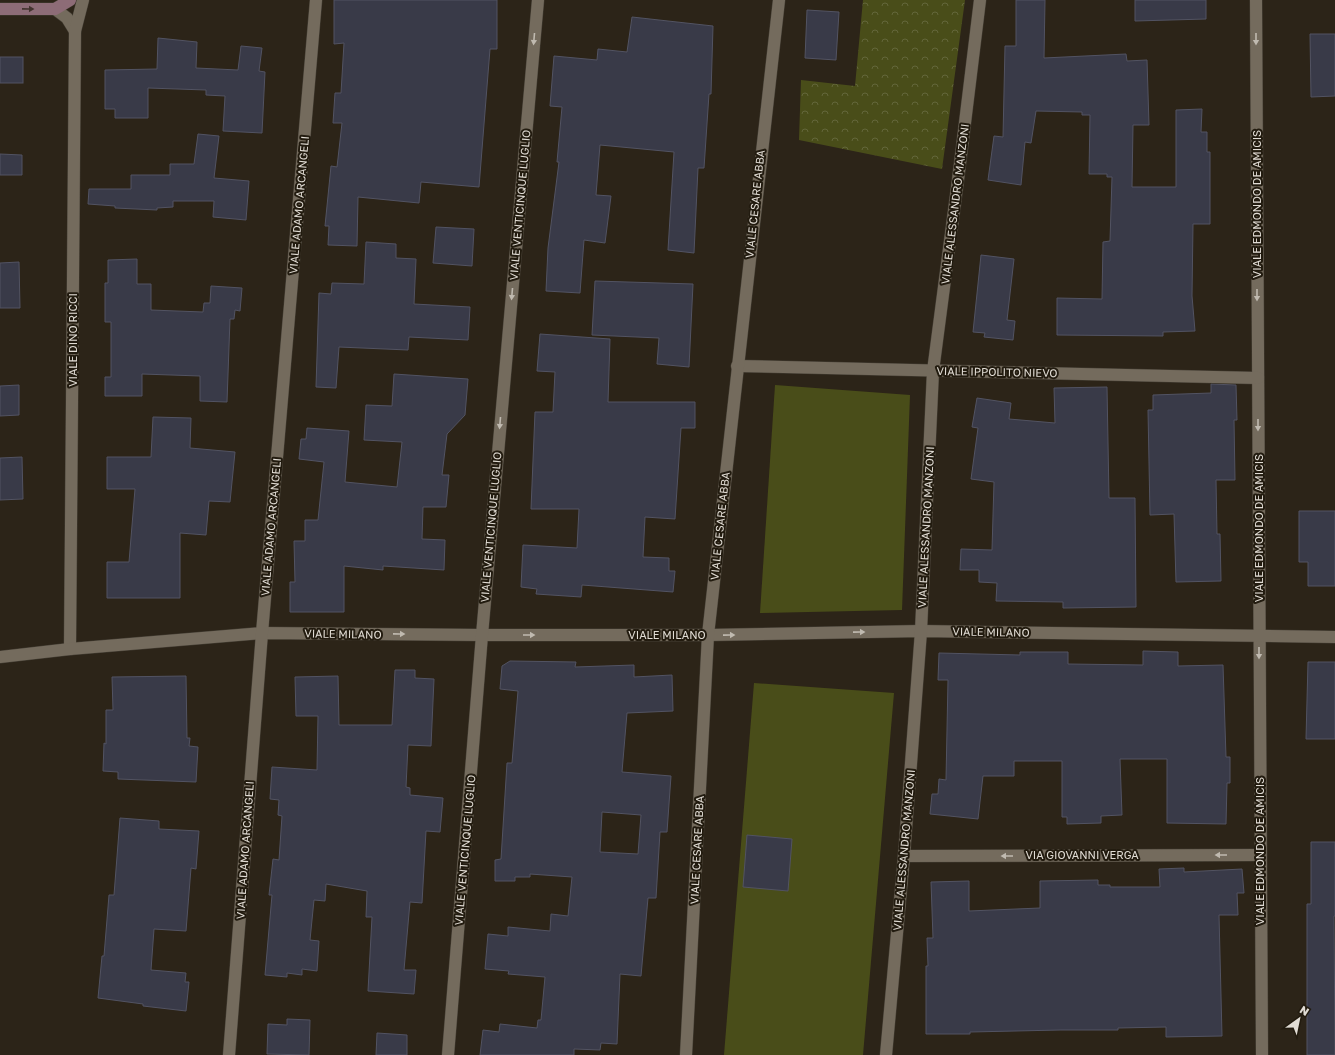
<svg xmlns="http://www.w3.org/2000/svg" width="1335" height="1055" font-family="'Golos Text',sans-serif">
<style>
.park{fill:url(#park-crowns)}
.pitch{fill:#494d19}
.building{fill:#393a48;stroke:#525362;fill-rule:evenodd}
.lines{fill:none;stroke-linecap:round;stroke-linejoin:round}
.street-casing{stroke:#453f35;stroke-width:13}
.secondary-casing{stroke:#453f35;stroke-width:13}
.street{stroke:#746b5d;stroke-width:12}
.secondary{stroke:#8d6c77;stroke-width:12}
.oneway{fill:#42332e}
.oneway2{fill:#c0bab0}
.labels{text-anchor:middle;stroke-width:4;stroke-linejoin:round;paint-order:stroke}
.street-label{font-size:11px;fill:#e1dcd4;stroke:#221b0f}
</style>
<defs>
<pattern id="park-crowns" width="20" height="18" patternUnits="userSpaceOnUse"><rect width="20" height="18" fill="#494d19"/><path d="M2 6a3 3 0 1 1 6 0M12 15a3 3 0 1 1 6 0" fill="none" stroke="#63663a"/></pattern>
</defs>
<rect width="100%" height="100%" fill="#2c2418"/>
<!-- park -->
<polygon class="park" points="863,0 965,0 942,169 799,140 801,80 855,86"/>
<!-- pitch -->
<g class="pitch">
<polygon points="775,385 910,395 902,610 760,613"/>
<polygon points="754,683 894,693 863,1055 724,1055"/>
</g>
<!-- building -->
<g class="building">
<polygon points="334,0 497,0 497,49 490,49 479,187 421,182 419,203 358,197 357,246 328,245 329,226 325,226 331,166 337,167 342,123 333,123 335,93 341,93 344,43 334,44"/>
<polygon points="1016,0 1045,0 1044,58 1126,54 1127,61 1147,60 1149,125 1133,125 1132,187 1176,187 1176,110 1202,109 1201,132 1207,132 1207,152 1210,152 1210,224 1193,224 1192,296 1195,331 1163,332 1163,336 1057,335 1057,298 1102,299 1103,242 1110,241 1112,177 1107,177 1107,174 1089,174 1090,115 1082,115 1082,112 1036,111 1031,143 1025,142 1021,185 988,180 994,136 1003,137 1005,46 1016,46"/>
<polygon points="1135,0 1206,0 1206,19 1135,21"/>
<polygon points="807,10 839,12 836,60 805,58"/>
<polygon points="632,17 713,26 711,94 709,94 704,168 698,168 694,253 668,250 674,152 600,145 596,195 611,196 605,243 584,240 580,293 546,291 548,248 559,162 557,162 562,107 550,106 554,56 597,60 598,49 627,52"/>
<polygon points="1310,34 1335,34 1335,96 1311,97"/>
<polygon points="158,38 197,42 196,68 238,70 241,46 262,48 259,71 265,72 262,133 223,131 225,96 206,95 206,90 148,88 148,118 115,118 115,109 105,109 105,70 157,69"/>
<rect x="0" y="57" width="23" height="26"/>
<polygon points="198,134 219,136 214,178 249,181 246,220 213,217 214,201 173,201 173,207 157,208 157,210 115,208 115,206 88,204 89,189 131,189 131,175 170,175 170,164 194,164"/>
<polygon points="0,154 22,155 22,175 0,175"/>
<polygon points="436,227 474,229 472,266 433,263"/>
<polygon points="366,242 396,244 396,258 416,259 414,304 470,307 468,340 409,337 408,350 339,347 336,388 316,387 319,293 331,294 332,283 364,284"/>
<polygon points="981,255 1014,259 1007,320 1015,321 1013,340 984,337 985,333 973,332"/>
<polygon points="137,259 137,284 151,284 151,310 203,312 204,303 210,303 211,286 242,288 240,311 235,310 234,319 230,319 227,402 200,401 200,376 142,374 142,396 105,396 105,377 111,377 111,322 105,322 105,283 108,283 108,260"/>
<polygon points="19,262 20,308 0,308 0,263"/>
<polygon points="595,281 693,284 689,367 657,364 659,338 592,335"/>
<polygon points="540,334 610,339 608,402 695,402 695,428 681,428 675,519 645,517 643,557 669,558 669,571 675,571 673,592 582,585 581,597 536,594 537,589 521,587 523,545 577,548 579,509 531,509 535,412 553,412 555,372 537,371"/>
<polygon points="394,374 468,379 465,415 447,434 442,475 449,475 446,507 423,507 422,539 445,540 444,570 383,566 383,570 344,566 344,612 290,612 290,582 295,582 294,541 305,541 305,520 318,520 324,462 299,459 301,439 306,439 307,428 349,431 345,482 397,487 402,442 364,440 366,405 392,406"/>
<polygon points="1211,384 1236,385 1237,420 1234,420 1235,480 1216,480 1217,534 1220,534 1221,581 1176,582 1174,514 1150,515 1148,410 1153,410 1153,395 1211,393"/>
<polygon points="19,385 19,415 0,416 0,386"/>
<polygon points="1107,387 1109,498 1135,498 1136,607 1063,608 1063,602 996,601 997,583 979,582 979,570 960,570 961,549 992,550 994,482 971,479 978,428 972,427 977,398 1011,403 1009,419 1055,423 1054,388"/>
<polygon points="153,417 191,418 190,448 235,452 230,502 209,501 206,535 180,533 180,598 107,598 107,562 129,562 135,489 107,489 107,457 151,457"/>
<polygon points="22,457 23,499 0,500 0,458"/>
<polygon points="1299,511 1335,511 1335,586 1308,586 1308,562 1299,562"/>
<polygon points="1143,651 1178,652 1178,666 1223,665 1226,757 1230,757 1230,783 1227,783 1226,824 1167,823 1167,759 1120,759 1122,815 1101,816 1101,823 1067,824 1067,817 1062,817 1062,761 1014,761 1014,776 983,776 978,819 930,814 932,794 938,794 939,779 946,780 948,680 938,680 939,653 1020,655 1020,652 1068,652 1068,664 1143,665"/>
<path d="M510 661 576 662 575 667 634 665V677L672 675 673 711 627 713 622 772 671 776 667 832H660L656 898H648L641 976 620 974 617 1044 601 1043 600 1050 574 1049V1055H480L483 1030 499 1032 500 1024 537 1028 538 1020H541L545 977 508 974 509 971 485 969 488 934 508 936V927L550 931 551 914 568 916 572 877 530 874V877H515V881H495V860L501 859 507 763H512L518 691 500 689 502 666ZM602 812 641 815 638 854 600 852Z"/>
<polygon points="1308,662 1335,662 1335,739 1306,739"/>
<polygon points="395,670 415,670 415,678 434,679 431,746 408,745 406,787 410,788 410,795 443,798 440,832 426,831 422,903 410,902 404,970 416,970 414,994 368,991 372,917 366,917 367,891 326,884 325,901 314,900 310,940 319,941 317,971 302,969 302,975 287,973 287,977 265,975 272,895 269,895 273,859 279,860 282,816 278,815 279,800 270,799 272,767 317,770 318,716 296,716 295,677 338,676 339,725 392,725"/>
<polygon points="186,676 187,738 190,738 189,746 198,747 196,782 118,779 118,772 103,771 104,743 106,744 106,710 113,710 112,677"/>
<polygon points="120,818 159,821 159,829 199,831 196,869 191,868 186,931 154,929 151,970 186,973 185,982 189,982 186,1011 143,1006 143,1004 98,998 102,956 104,956 109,895 114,895"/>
<polygon points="747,835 792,839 788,891 743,887"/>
<polygon points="1311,842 1335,842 1335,916 1334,916 1335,1055 1307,1055 1307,904 1311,904"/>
<polygon points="1184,868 1184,872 1242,869 1244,893 1237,893 1238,915 1219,915 1222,1036 1166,1037 1166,1027 1118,1028 1118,1030 1061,1030 970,1032 970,1034 926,1034 926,966 928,966 927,938 933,938 931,882 969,881 969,911 1040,908 1040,881 1098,880 1098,885 1110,885 1110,887 1160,887 1159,869"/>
<polygon points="287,1019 310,1020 309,1055 267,1054 268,1024 287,1025"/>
<polygon points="377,1033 407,1035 407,1055 376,1055"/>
</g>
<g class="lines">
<defs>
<g id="street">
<polyline points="1256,0 1262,1055"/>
<polyline points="55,9 67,18 75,31"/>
<polyline points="737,366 1258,378"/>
<polyline points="70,649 75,31 83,0"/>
<polyline points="0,657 70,649 262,633 482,635 708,635 921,631 1335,637"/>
<polyline points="904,856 1260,855"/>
<polyline points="229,1055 262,633 316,0"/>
<polyline points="448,1055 482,635 538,0"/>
<polyline points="686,1055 708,635 779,0"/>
<polyline points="886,1055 904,856 921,631 933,371 958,180 980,0"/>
</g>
<polyline id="secondary" points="0,9 55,9 70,0"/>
</defs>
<!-- street casing -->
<use href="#street" class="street-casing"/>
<!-- secondary casing -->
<use href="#secondary" class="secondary-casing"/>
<!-- street -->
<use href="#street" class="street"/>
<!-- secondary -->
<use href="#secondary" class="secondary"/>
</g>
<!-- one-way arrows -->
<defs><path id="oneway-solid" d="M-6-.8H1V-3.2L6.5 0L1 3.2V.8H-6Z"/></defs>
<use class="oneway" href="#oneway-solid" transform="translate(28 9) rotate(1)"/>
<g class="oneway2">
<use href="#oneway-solid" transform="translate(534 39) rotate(95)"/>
<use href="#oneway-solid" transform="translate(1256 39) rotate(90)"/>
<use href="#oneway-solid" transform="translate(512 294) rotate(95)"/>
<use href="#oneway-solid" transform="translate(1257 295) rotate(90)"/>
<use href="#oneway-solid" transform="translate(500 423) rotate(95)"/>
<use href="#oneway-solid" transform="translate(1258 425) rotate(90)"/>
<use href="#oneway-solid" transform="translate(859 632) rotate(-1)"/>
<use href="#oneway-solid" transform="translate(399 634) rotate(1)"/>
<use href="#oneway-solid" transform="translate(529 635)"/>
<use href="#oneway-solid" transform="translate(729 635) rotate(-1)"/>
<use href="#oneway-solid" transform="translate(1259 653) rotate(90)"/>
<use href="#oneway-solid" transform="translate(1221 855) rotate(180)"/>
<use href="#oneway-solid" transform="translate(1007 856) rotate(180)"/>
</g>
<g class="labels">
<!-- street labels -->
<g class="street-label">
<text transform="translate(755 204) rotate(-84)" y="4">VIALE CESARE ABBA</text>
<text transform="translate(955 204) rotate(-83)" y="4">VIALE ALESSANDRO MANZONI</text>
<text transform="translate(1257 204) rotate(-90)" y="4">VIALE EDMONDO DE AMICIS</text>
<text transform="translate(299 205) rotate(-85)" y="4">VIALE ADAMO ARCANGELI</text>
<text transform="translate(520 205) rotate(-85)" y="4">VIALE VENTICINQUE LUGLIO</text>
<text transform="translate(73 340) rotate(-90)" y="4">VIALE DINO RICCI</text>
<text transform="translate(997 372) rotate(1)" y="4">VIALE IPPOLITO NIEVO</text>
<text transform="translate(720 526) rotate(-84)" y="4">VIALE CESARE ABBA</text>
<text transform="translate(271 527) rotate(-85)" y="4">VIALE ADAMO ARCANGELI</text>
<text transform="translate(491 527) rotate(-85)" y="4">VIALE VENTICINQUE LUGLIO</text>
<text transform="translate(926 527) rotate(-87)" y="4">VIALE ALESSANDRO MANZONI</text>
<text transform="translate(1259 528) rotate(-90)" y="4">VIALE EDMONDO DE AMICIS</text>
<text transform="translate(991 632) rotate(1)" y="4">VIALE MILANO</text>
<text transform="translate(343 634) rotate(1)" y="4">VIALE MILANO</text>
<text x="667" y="639">VIALE MILANO</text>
<text transform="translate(245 850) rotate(-86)" y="4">VIALE ADAMO ARCANGELI</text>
<text transform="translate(465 850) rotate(-85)" y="4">VIALE VENTICINQUE LUGLIO</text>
<text transform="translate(697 850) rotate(-87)" y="4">VIALE CESARE ABBA</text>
<text transform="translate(904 850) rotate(-85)" y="4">VIALE ALESSANDRO MANZONI</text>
<text transform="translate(1260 851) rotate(-90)" y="4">VIALE EDMONDO DE AMICIS</text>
<text x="1082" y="859">VIA GIOVANNI VERGA</text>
</g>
</g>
<!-- north arrow -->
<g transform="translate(1299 1019) rotate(33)" stroke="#221b0f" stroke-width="3" paint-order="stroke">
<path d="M0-3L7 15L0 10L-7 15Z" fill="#e1dcd4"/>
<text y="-6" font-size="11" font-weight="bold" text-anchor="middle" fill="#e1dcd4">N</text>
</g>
</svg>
